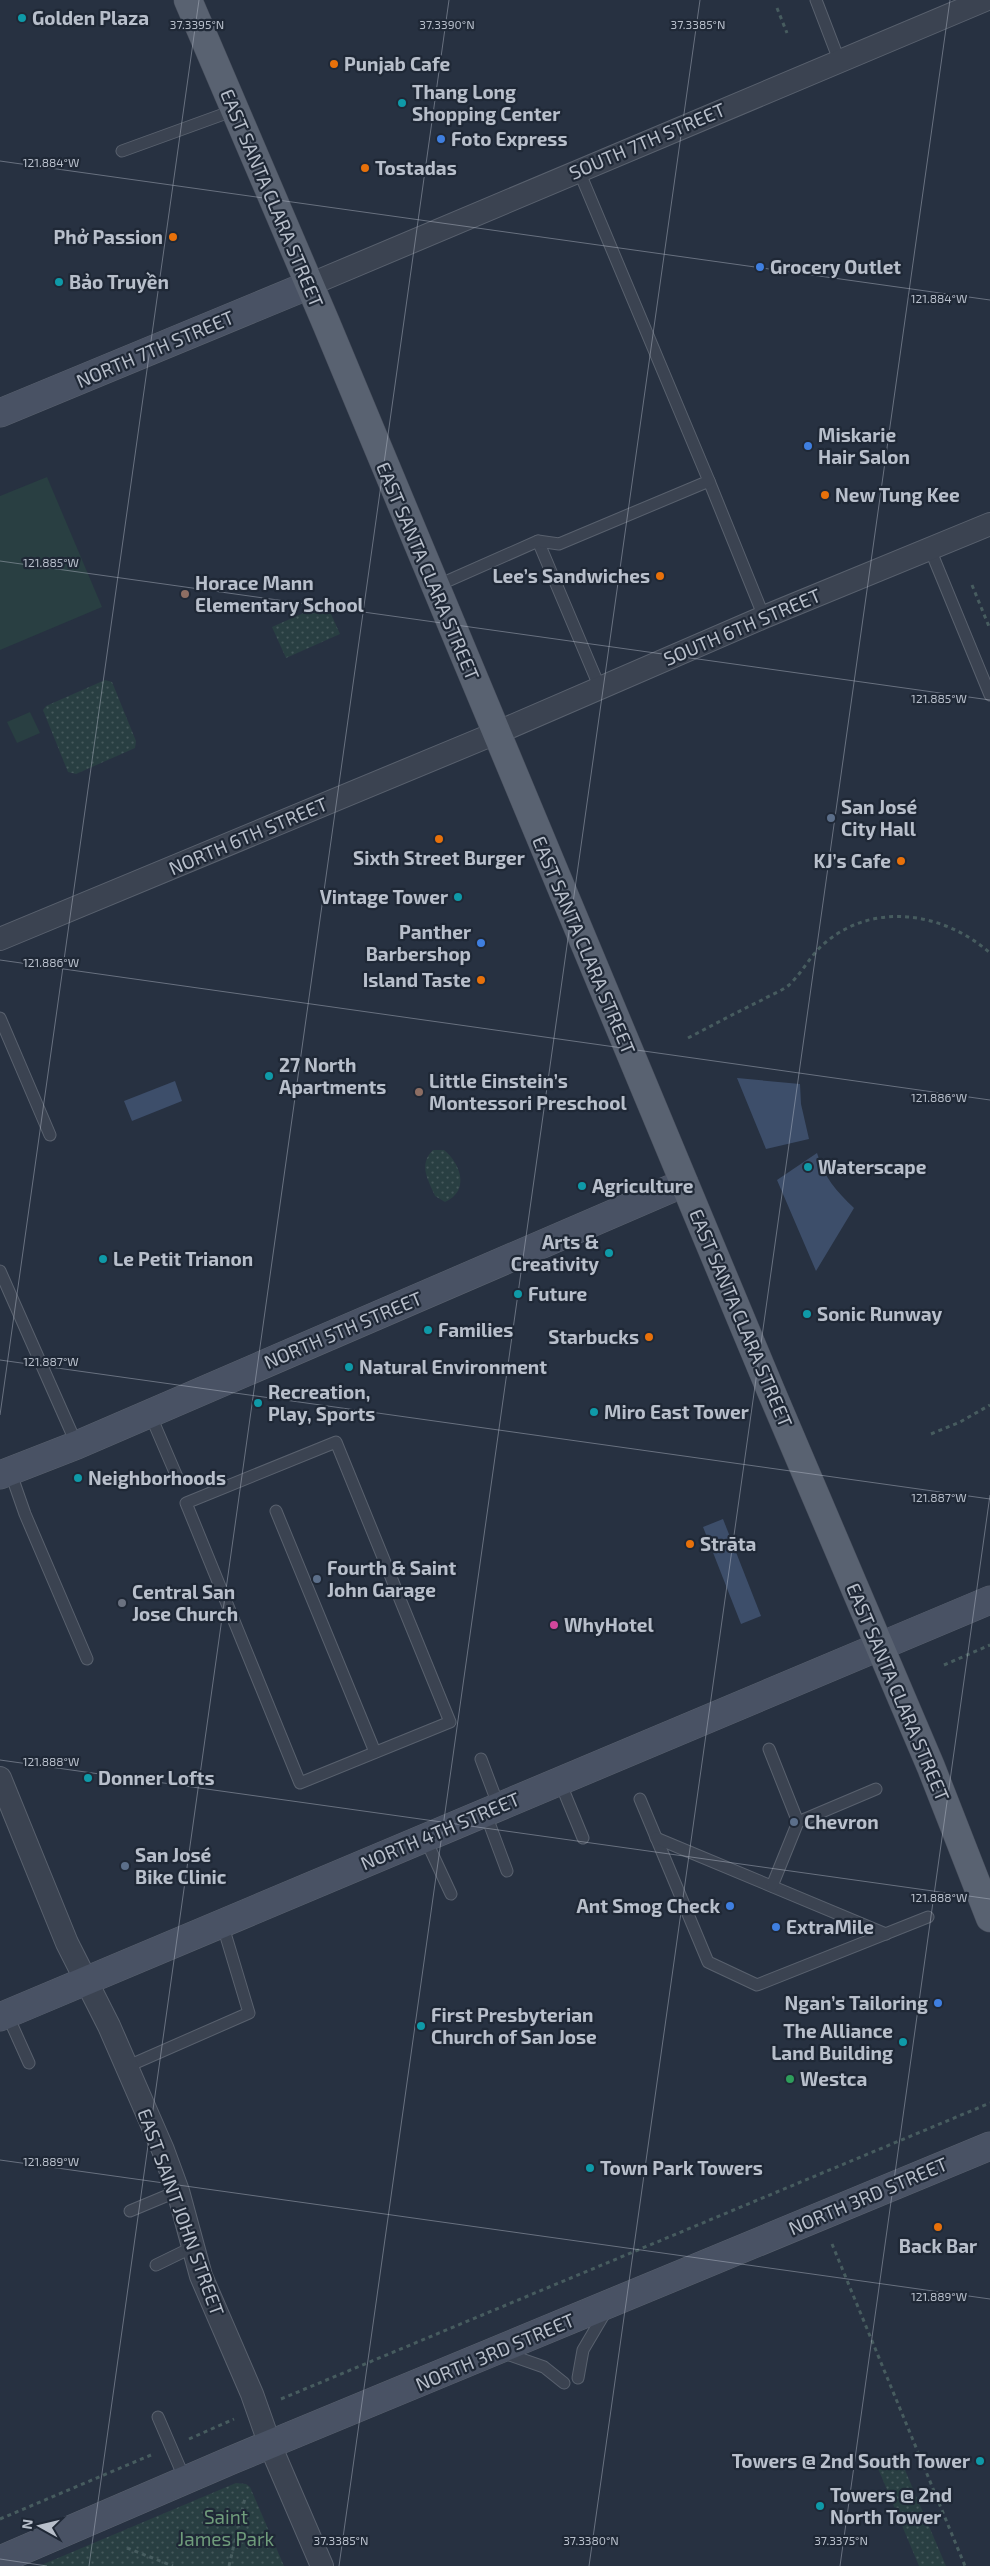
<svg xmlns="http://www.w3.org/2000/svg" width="990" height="2566" font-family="'Exo 2',sans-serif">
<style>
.grass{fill:url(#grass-dots)}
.garden{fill:#293f42}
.water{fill:#3d4e6a}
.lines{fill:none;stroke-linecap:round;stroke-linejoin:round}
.lane-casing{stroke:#59616e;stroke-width:13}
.street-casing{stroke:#59616e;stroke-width:24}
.secondary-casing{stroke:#59616e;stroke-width:29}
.primary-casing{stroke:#454c5a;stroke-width:29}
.path{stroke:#475c5f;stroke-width:3;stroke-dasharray:4 4;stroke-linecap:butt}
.lane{stroke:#3b4351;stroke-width:11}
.street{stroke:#3b4351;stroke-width:22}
.secondary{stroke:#495264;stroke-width:28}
.primary{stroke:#596271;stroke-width:28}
.ticks{fill:none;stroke:#b8bfcb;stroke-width:1;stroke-opacity:0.45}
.culture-dot{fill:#0f9aa8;stroke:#1f2836;stroke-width:2}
.food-dot{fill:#e8710a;stroke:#1f2836;stroke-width:2}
.shop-dot{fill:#3f7fe0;stroke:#1f2836;stroke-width:2}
.education-dot{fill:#8d6e63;stroke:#1f2836;stroke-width:2}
.service-dot{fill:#5c6f8a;stroke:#1f2836;stroke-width:2}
.worship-dot{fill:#6b7280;stroke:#1f2836;stroke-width:2}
.hotel-dot{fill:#d1479c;stroke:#1f2836;stroke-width:2}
.leisure-dot{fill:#2e9e5b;stroke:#1f2836;stroke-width:2}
.labels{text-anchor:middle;stroke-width:4.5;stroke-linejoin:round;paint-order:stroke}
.poi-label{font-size:19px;font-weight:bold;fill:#b8bfcb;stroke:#1f2836;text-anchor:start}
.street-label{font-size:19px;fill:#b8bfcb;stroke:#1f2836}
.park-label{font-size:19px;fill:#6f9c7b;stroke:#1f2836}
.ticks-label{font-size:12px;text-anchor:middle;fill:#b8bfcb;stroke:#1f2836;stroke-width:4.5;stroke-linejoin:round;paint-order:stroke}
</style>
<defs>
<pattern id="grass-dots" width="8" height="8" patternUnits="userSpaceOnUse" patternTransform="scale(1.25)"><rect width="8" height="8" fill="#293f42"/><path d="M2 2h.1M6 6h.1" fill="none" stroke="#46595c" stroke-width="1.8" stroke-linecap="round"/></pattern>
</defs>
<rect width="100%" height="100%" fill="#273141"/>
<!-- grass -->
<g class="grass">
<polygon points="326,603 340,634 286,658 272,627"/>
<polygon points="105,680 112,682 136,741 135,748 76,774 68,772 43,710 46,706"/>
<path d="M433 1150H444C461 1164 470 1191 445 1202L435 1196C428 1179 418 1165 433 1150Z"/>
<polygon points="899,2456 946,2566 919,2566 877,2466"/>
<polygon points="236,2483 246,2484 250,2487 284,2566 39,2566"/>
</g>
<!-- garden -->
<g class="garden">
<polygon points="47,477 102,607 0,650 0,496"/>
<polygon points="30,712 40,733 17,743 7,722"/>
</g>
<!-- water -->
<g class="water">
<polygon points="737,1078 800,1084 801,1104 809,1139 766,1149"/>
<polygon points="175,1081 182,1101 132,1121 124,1101"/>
<path d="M817 1153C824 1177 836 1191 854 1208L816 1271 777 1180Z"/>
<polygon points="723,1519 761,1616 741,1624 703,1527"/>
</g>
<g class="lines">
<defs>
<g id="lane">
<polyline points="816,0 839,60"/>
<polyline points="122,151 235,110"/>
<polyline points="709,481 764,617"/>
<polyline points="538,541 600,688"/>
<polyline points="930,549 990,695"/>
<polyline points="434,587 538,541 559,544 709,481 579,171"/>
<polyline points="0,1018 50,1135"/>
<polyline points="0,1271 77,1445"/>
<polyline points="150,1414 177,1477"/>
<polygon points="336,1442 450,1722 300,1783 186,1503"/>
<polyline points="10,1471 25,1514 87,1659"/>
<polyline points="276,1511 375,1752"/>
<polyline points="769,1749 798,1822 876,1789"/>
<polyline points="481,1759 499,1807"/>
<polyline points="560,1782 583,1838"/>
<polyline points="640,1799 708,1962 757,1985 928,1917"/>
<polyline points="485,1812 507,1871"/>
<polyline points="425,1838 451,1894"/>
<polyline points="656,1838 886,1934"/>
<polyline points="772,1886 798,1822"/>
<polyline points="7,2014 29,2063"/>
<polyline points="126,2067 249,2013 222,1923"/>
<polyline points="130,2211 178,2191"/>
<polyline points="156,2265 193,2247"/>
<polyline points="504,2353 544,2367 564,2383"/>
<polyline points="578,2378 583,2350 606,2311"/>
<polyline points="158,2417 186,2482"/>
</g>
<g id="street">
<polyline points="309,285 985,0"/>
<polyline points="0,939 496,733 764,617 990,524"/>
<polyline points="0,1778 67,1943 109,2026 163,2150 178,2191 201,2276 252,2394 270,2445 322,2566"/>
</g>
<g id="secondary">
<polyline points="0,413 309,285"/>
<polyline points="0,1475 77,1445 684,1183"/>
<polyline points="0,2017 990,1600"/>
<polyline points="0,2560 232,2460 990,2146"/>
</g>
<polyline id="primary" points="188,0 326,323 771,1391 931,1767 990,1918"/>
</defs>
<!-- lane casing -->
<use href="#lane" class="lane-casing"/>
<!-- street casing -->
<use href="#street" class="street-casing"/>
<!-- secondary casing -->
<use href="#secondary" class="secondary-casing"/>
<!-- primary casing -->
<use href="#primary" class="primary-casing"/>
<!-- path -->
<g class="path">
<polyline points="777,8 787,33"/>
<polyline points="972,585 990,629"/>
<path d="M688 1038C713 1025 737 1012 762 1000 770 995 782 991 789 985 803 972 811 954 826 942 875 901 945 913 990 953"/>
<polyline points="931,1434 960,1422 990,1405"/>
<polyline points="944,1665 990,1645"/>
<polyline points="832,2244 965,2566"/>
<polyline points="281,2399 990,2103"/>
<polyline points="189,2439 234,2419"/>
<polyline points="0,2519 151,2455"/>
<polyline points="127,2548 173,2566"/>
<polyline points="229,2566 245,2498"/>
</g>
<!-- lane -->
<use href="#lane" class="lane"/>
<!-- street -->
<use href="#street" class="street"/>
<!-- secondary -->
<use href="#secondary" class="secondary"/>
<!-- primary -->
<use href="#primary" class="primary"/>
</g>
<!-- ticks -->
<path class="ticks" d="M0 161 990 300M0 561 990 700M0 960 990 1100M0 1360 990 1499M0 1415 199 0M0 1760 990 1899M0 2160 990 2299M0 2559 47 2566M89 2566 449 0M339 2566 700 0M589 2566 950 0M840 2566 990 1495"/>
<!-- markers -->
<g class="culture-dot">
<circle cx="22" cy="18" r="5"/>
<circle cx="402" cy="103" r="5"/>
<circle cx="59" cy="282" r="5"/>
<circle cx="458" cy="897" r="5"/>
<circle cx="269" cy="1076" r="5"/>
<circle cx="808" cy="1167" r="5"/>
<circle cx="582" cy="1186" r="5"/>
<circle cx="609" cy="1253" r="5"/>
<circle cx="103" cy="1259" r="5"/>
<circle cx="518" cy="1294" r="5"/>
<circle cx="807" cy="1314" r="5"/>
<circle cx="428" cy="1330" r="5"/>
<circle cx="349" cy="1367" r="5"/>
<circle cx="258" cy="1403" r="5"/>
<circle cx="594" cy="1412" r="5"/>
<circle cx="78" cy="1478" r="5"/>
<circle cx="88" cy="1778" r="5"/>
<circle cx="421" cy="2026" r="5"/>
<circle cx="903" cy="2042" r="5"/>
<circle cx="590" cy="2168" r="5"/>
<circle cx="980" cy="2461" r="5"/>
<circle cx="820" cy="2506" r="5"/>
</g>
<g class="food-dot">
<circle cx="334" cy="64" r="5"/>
<circle cx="365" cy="168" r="5"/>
<circle cx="173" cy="237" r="5"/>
<circle cx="825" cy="495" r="5"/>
<circle cx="660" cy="576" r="5"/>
<circle cx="439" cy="839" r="5"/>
<circle cx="901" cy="861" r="5"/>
<circle cx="481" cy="980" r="5"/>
<circle cx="649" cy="1337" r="5"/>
<circle cx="690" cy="1544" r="5"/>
<circle cx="938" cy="2227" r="5"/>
</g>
<g class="shop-dot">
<circle cx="441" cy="139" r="5"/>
<circle cx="760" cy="267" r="5"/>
<circle cx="808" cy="446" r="5"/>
<circle cx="481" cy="943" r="5"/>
<circle cx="730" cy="1906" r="5"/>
<circle cx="776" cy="1927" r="5"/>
<circle cx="938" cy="2003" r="5"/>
</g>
<g class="education-dot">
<circle cx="185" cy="594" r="5"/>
<circle cx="419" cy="1092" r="5"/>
</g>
<g class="service-dot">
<circle cx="831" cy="818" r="5"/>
<circle cx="317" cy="1579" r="5"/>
<circle cx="794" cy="1822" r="5"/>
<circle cx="125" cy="1866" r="5"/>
</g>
<circle class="worship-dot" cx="122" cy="1603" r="5"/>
<circle class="hotel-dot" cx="554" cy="1625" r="5"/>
<circle class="leisure-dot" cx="790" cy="2079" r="5"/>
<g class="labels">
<!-- poi labels -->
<g class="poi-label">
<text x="32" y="25">Golden Plaza</text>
<text x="344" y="71">Punjab Cafe</text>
<text x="412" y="99">Thang Long<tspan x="412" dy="22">Shopping Center</tspan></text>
<text x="451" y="146">Foto Express</text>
<text x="375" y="175">Tostadas</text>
<text x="163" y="244" text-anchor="end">Phở Passion</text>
<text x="770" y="274">Grocery Outlet</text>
<text x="69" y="289">Bảo Truyền</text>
<text x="818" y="442">Miskarie<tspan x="818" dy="22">Hair Salon</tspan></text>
<text x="835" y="502">New Tung Kee</text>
<text x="650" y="583" text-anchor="end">Lee’s Sandwiches</text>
<text x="195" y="590">Horace Mann<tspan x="195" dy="22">Elementary School</tspan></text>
<text x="841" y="814">San José<tspan x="841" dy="22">City Hall</tspan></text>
<text x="439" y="865" text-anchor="middle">Sixth Street Burger</text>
<text x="891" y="868" text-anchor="end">KJ’s Cafe</text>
<text x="448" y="904" text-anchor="end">Vintage Tower</text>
<text x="471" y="939" text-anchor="end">Panther<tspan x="471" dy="22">Barbershop</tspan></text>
<text x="471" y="987" text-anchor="end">Island Taste</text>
<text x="279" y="1072">27 North<tspan x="279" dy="22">Apartments</tspan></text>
<text x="429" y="1088">Little Einstein’s<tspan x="429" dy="22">Montessori Preschool</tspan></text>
<text x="818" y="1174">Waterscape</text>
<text x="592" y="1193">Agriculture</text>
<text x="599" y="1249" text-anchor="end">Arts &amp;<tspan x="599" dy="22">Creativity</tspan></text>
<text x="113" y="1266">Le Petit Trianon</text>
<text x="528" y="1301">Future</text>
<text x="817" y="1321">Sonic Runway</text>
<text x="438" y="1337">Families</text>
<text x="639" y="1344" text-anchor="end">Starbucks</text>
<text x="359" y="1374">Natural Environment</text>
<text x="268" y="1399">Recreation,<tspan x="268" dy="22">Play, Sports</tspan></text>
<text x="604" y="1419">Miro East Tower</text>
<text x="88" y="1485">Neighborhoods</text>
<text x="700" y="1551">Strāta</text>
<text x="327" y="1575">Fourth &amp; Saint<tspan x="327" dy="22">John Garage</tspan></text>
<text x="132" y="1599">Central San<tspan x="132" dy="22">Jose Church</tspan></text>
<text x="564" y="1632">WhyHotel</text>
<text x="98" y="1785">Donner Lofts</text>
<text x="804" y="1829">Chevron</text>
<text x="135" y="1862">San José<tspan x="135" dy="22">Bike Clinic</tspan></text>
<text x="720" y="1913" text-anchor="end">Ant Smog Check</text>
<text x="786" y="1934">ExtraMile</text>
<text x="928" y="2010" text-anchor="end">Ngan’s Tailoring</text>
<text x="431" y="2022">First Presbyterian<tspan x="431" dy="22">Church of San Jose</tspan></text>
<text x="893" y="2038" text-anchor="end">The Alliance<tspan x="893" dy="22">Land Building</tspan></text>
<text x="800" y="2086">Westca</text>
<text x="600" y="2175">Town Park Towers</text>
<text x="938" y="2253" text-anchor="middle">Back Bar</text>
<text x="970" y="2468" text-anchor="end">Towers @ 2nd South Tower</text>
<text x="830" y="2502">Towers @ 2nd<tspan x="830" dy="22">North Tower</tspan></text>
</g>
<!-- street labels -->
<g class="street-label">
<text transform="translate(647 141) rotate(-23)" y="7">SOUTH 7TH STREET</text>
<text transform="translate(272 198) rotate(67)" y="7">EAST SANTA CLARA STREET</text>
<text transform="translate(155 349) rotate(-23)" y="7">NORTH 7TH STREET</text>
<text transform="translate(428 571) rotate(67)" y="7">EAST SANTA CLARA STREET</text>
<text transform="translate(742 627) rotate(-23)" y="7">SOUTH 6TH STREET</text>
<text transform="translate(248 836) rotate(-23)" y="7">NORTH 6TH STREET</text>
<text transform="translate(584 945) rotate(67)" y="7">EAST SANTA CLARA STREET</text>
<text transform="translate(741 1318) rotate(67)" y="7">EAST SANTA CLARA STREET</text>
<text transform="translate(343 1330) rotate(-23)" y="7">NORTH 5TH STREET</text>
<text transform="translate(898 1692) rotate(67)" y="7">EAST SANTA CLARA STREET</text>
<text transform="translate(440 1831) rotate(-23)" y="7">NORTH 4TH STREET</text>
<text transform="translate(868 2196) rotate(-23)" y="7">NORTH 3RD STREET</text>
<text transform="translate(181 2212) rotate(70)" y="7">EAST SAINT JOHN STREET</text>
<text transform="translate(495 2352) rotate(-23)" y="7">NORTH 3RD STREET</text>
</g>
<!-- park labels -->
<g class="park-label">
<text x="226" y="2524">Saint<tspan x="226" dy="22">James Park</tspan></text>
</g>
</g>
<g class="ticks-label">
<text x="197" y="29">37.3395°N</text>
<text x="447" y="29">37.3390°N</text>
<text x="698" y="29">37.3385°N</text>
<text x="51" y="167">121.884°W</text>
<text x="939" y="303">121.884°W</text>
<text x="51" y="567">121.885°W</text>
<text x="939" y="703">121.885°W</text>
<text x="51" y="967">121.886°W</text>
<text x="939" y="1102">121.886°W</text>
<text x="51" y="1366">121.887°W</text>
<text x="939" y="1502">121.887°W</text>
<text x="51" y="1766">121.888°W</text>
<text x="939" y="1902">121.888°W</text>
<text x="51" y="2166">121.889°W</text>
<text x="939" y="2301">121.889°W</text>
<text x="341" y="2545">37.3385°N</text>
<text x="591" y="2545">37.3380°N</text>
<text x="841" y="2545">37.3375°N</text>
</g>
<!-- north arrow -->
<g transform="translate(40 2526) rotate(278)" stroke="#1f2836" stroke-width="4" paint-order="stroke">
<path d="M0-4L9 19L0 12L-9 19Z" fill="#b8bfcb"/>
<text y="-8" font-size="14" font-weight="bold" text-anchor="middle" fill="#b8bfcb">N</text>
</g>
</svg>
